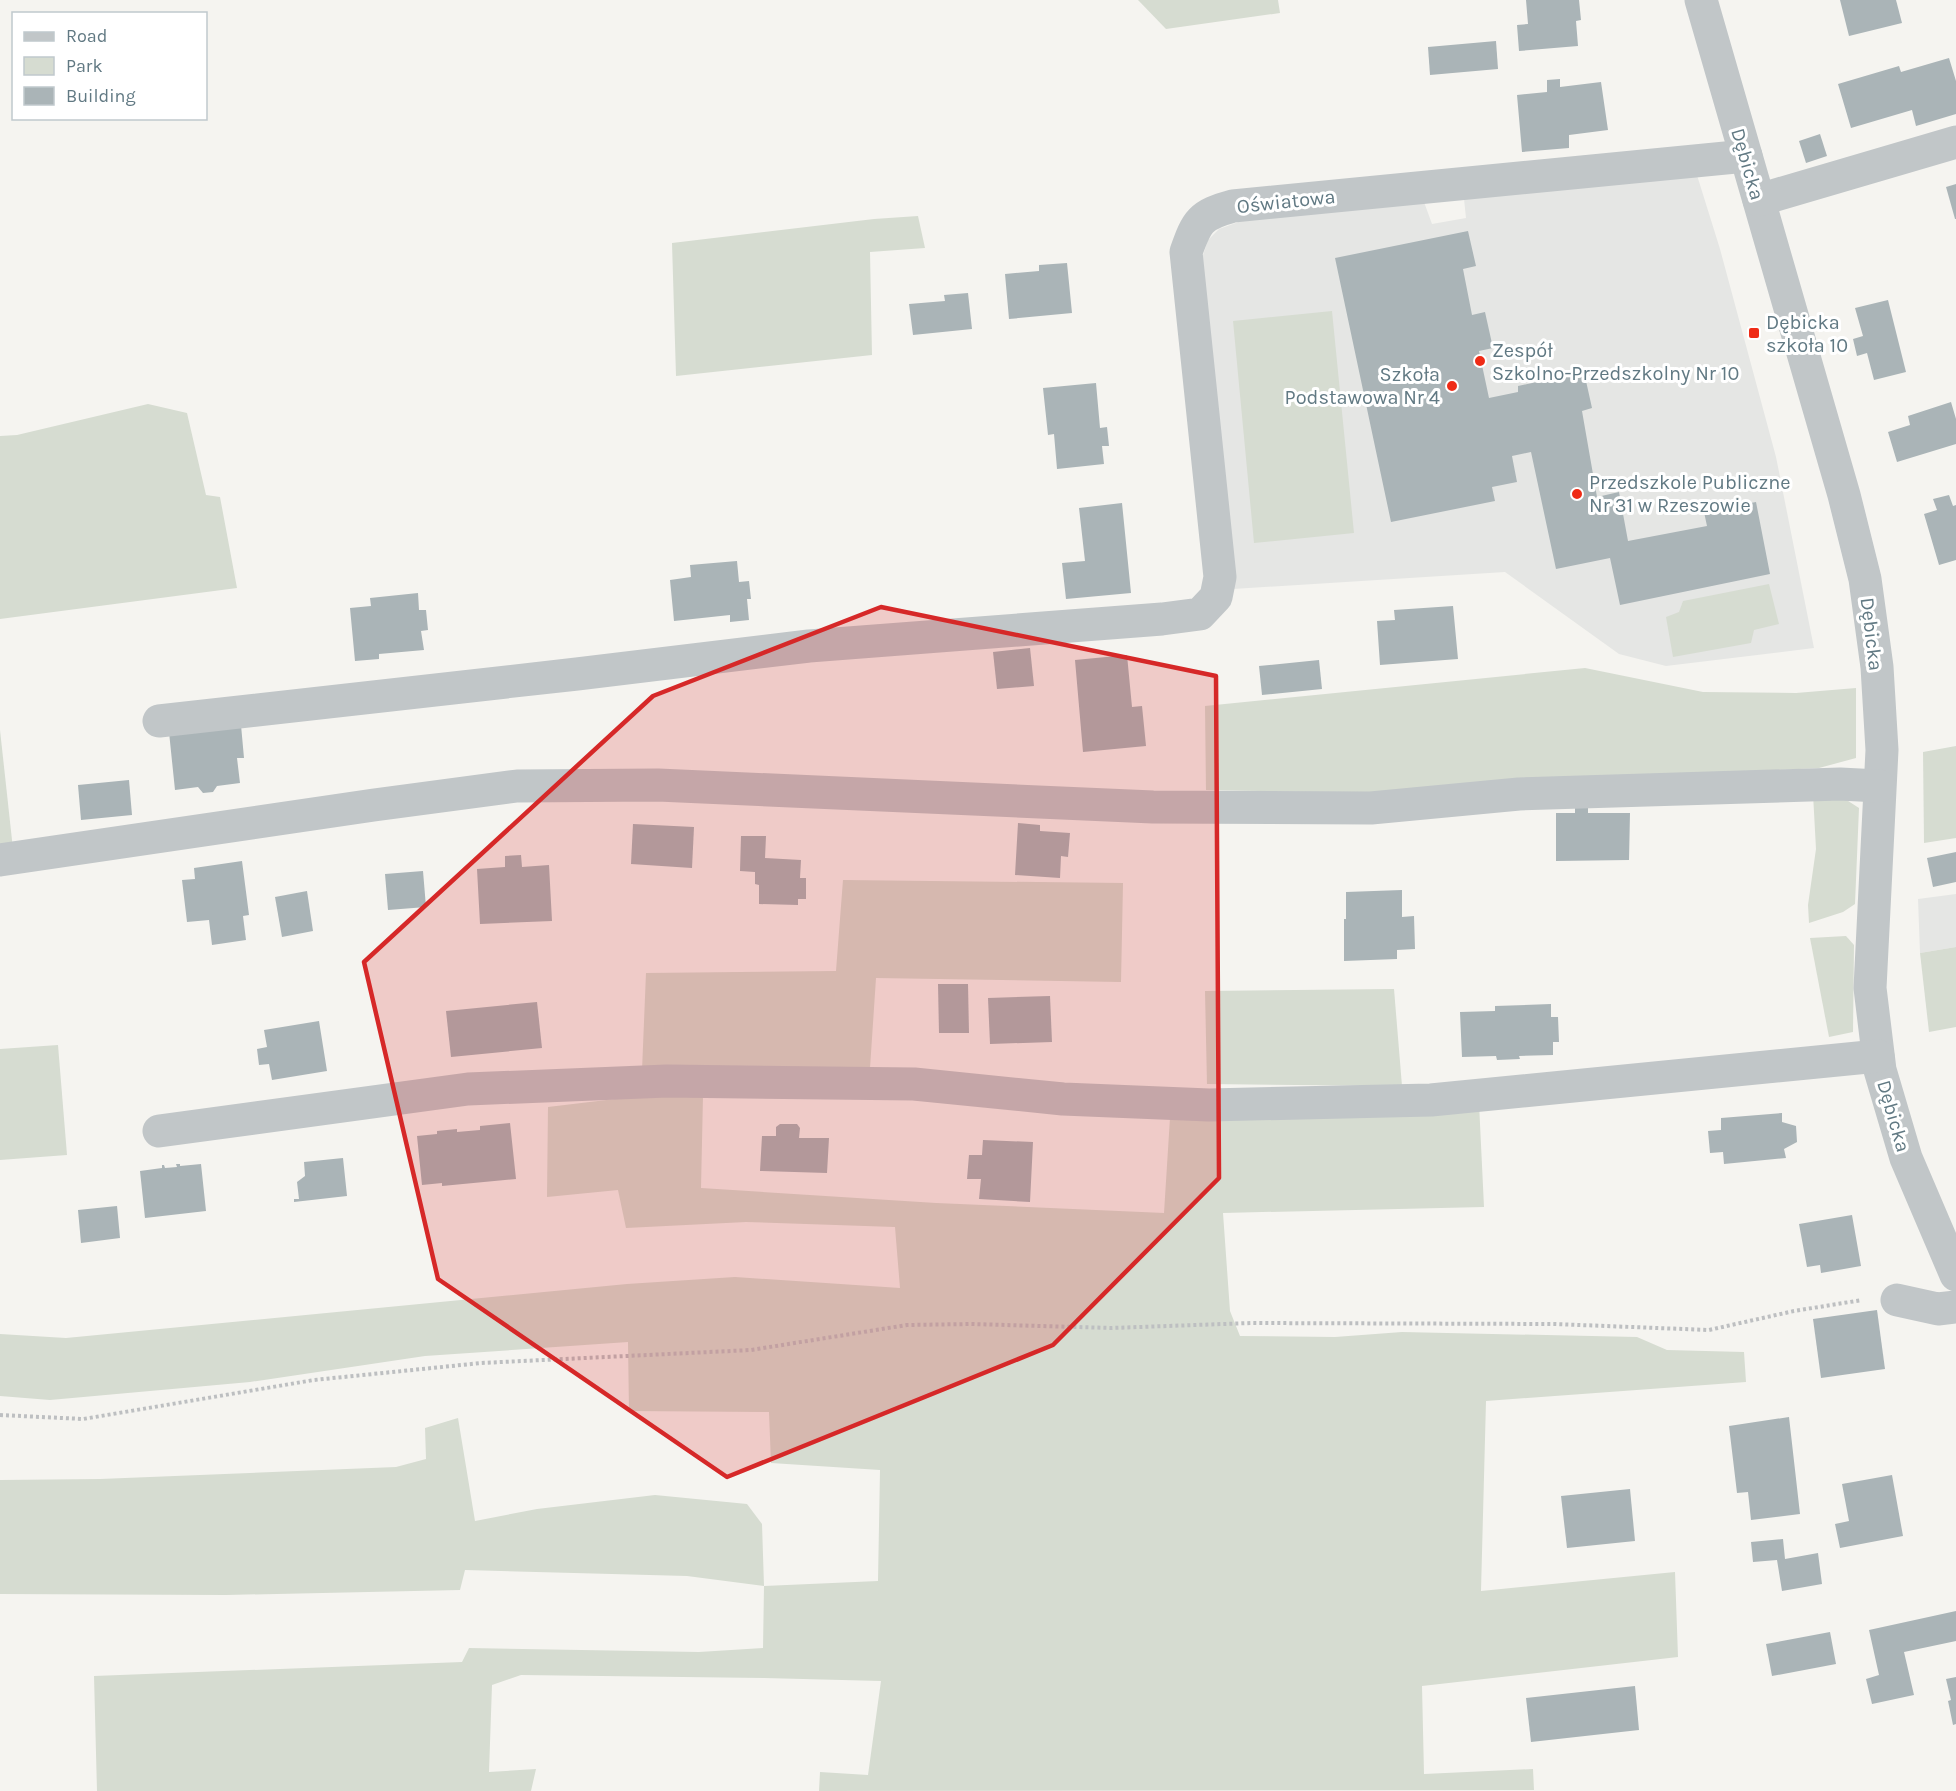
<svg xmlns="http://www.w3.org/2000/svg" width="1956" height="1791" font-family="Karla,sans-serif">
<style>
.built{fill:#e5e6e4}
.green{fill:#d6dcd1}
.building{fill:#aab4b7}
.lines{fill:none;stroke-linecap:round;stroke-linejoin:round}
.path{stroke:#bdbfc1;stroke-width:4;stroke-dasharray:3 3;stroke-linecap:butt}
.minor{stroke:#c1c6c8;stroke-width:33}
.marked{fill:#d62828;fill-opacity:0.2;stroke:#d62828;stroke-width:4.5;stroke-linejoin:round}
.poi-dot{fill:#ef2b16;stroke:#fff;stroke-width:2}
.labels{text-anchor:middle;stroke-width:6;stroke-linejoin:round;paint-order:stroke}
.street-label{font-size:20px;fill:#617983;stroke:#fff}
.poi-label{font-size:20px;fill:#617983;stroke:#fff;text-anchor:start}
</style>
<rect width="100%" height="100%" fill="#f5f4f0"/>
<!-- built -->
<g class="built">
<polygon points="1696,172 1720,249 1776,457 1814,648 1666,666 1619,654 1505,572 1233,589 1200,264 1208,240 1219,229 1244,220 1424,202 1432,224 1466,218 1464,199"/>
<polygon points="1956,894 1956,947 1920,953 1918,899"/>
</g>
<!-- green -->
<g class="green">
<polygon points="1138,0 1278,0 1280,13 1166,29"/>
<polygon points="918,216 925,248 870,252 872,355 676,376 672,243 874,219"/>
<polygon points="1332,311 1354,533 1254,543 1233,321"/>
<polygon points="148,404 187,413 206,495 220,497 237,588 0,619 0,436 17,435"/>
<polygon points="1769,584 1779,624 1754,630 1751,643 1673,657 1666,617 1679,612 1683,601"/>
<polygon points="1585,668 1703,692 1796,693 1856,688 1856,758 1819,768 1522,782 1405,794 1206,790 1205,706"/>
<polygon points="0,730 13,849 0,851"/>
<polygon points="1956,746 1956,838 1924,843 1923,752"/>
<polygon points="1813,794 1845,799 1859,808 1855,904 1843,912 1809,923 1808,905 1816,849"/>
<polygon points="843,880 1123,883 1121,982 876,978 870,1068 642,1071 646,973 836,971"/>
<polygon points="1846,936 1854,945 1853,1032 1829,1037 1810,938"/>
<polygon points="1956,947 1956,1027 1929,1032 1920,953"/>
<polygon points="1394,989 1402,1086 1207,1084 1205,991"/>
<polygon points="58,1045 67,1155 0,1160 0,1049"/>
<polygon points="703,1095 701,1188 936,1203 1164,1213 1170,1118 1479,1103 1484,1207 1223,1213 1230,1311 1240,1336 1335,1337 1402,1332 1637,1337 1667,1350 1744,1352 1746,1382 1486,1401 1481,1591 1675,1572 1678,1657 1422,1686 1424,1774 1533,1769 1534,1790 819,1791 820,1772 868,1775 881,1681 764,1678 521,1675 492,1685 489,1772 536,1769 531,1791 97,1791 94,1676 462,1662 469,1648 699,1652 763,1648 764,1586 687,1576 465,1570 460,1590 226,1595 0,1594 0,1480 100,1479 396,1467 426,1459 425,1428 458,1418 475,1521 537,1509 655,1495 747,1504 762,1524 764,1586 878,1581 880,1470 771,1463 769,1412 629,1411 628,1342 425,1356 250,1382 50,1400 0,1396 0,1334 66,1338 627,1284 735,1277 900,1288 895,1227 746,1222 626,1228 618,1190 547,1197 548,1107 640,1096"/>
</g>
<!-- building -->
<g class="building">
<polygon points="1526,0 1579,0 1581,20 1576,21 1578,46 1519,51 1517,25 1528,24"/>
<polygon points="1840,0 1896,0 1902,23 1849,36"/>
<polygon points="1496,41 1498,69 1430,75 1428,47"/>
<polygon points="1949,58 1956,81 1956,114 1916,126 1912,110 1851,128 1838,84 1899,66 1901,72"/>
<polygon points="1560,79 1560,87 1601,82 1608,130 1569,135 1569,148 1522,152 1517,95 1547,92 1547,80"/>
<polygon points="1820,134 1827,156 1806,163 1799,141"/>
<polygon points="1956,184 1956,219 1955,219 1946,187"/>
<polygon points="1468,231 1476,266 1463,269 1472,315 1485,312 1493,348 1479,351 1489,398 1518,392 1518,386 1584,372 1592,408 1582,411 1597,497 1619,492 1628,541 1707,526 1704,512 1756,502 1770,574 1620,605 1610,558 1556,569 1531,452 1512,456 1517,482 1492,487 1495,501 1391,522 1335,258"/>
<polygon points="1067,263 1072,313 1009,319 1005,274 1039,271 1039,265"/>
<polygon points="968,293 972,329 913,335 909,304 945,301 944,295"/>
<polygon points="1888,300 1906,372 1874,380 1867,353 1857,356 1853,339 1863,336 1855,308"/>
<polygon points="1096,383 1100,428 1107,427 1109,446 1102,446 1104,464 1057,469 1054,434 1048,435 1043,388"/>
<polygon points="1951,402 1956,419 1956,444 1897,462 1888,432 1910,425 1908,416"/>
<polygon points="1949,495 1953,506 1956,505 1956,560 1939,565 1924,514 1937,510 1933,499"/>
<polygon points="1122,503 1131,593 1066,599 1062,563 1085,561 1079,508"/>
<polygon points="737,561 739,582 749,581 751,599 747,599 749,620 730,622 730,615 674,621 670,580 691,577 690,565"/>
<polygon points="418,593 419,610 426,610 428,630 421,631 424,650 379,654 379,659 355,661 350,608 371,606 370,598"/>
<polygon points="1453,606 1458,659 1380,665 1377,621 1395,620 1394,610"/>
<polygon points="1030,648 1034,686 997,689 993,652"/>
<polygon points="1127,655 1132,707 1142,706 1146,746 1083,752 1075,660"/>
<polygon points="1319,660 1322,689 1262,695 1259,666"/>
<polygon points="241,725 244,758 237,758 240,783 217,786 213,792 203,793 198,787 175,790 169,732"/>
<polygon points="129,780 132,815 81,820 78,785"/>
<polygon points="1575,802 1588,802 1588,813 1630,813 1629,860 1556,861 1556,813 1575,813"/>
<polygon points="1018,823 1040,825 1040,831 1070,833 1068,857 1061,856 1060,878 1015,875"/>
<polygon points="633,824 694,827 692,868 631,864"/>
<polygon points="741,836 766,836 765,858 801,860 800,878 806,878 806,899 798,899 798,905 759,904 759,885 755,884 755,872 740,871"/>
<polygon points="1956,852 1956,882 1933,887 1927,858"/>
<polygon points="521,855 522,867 549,865 552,921 480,924 477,869 505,867 505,856"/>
<polygon points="242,861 249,915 243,916 246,940 212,945 209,920 187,922 182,880 195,879 194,868"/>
<polygon points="423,871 426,907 388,910 385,874"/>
<polygon points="1402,890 1402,917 1414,916 1415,949 1397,950 1397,959 1344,961 1344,919 1346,919 1346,892"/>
<polygon points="307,891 313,931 282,937 275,897"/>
<polygon points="938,984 968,984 969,1033 939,1033"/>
<polygon points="1050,996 1052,1042 990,1044 988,998"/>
<polygon points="537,1002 542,1048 451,1057 446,1011"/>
<polygon points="1551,1004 1551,1017 1558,1017 1559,1042 1553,1042 1553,1055 1519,1056 1520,1059 1497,1060 1496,1056 1462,1057 1460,1012 1495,1011 1495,1006"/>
<polygon points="319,1021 327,1071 272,1080 269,1064 259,1065 257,1049 267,1047 264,1030"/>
<polygon points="1782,1113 1782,1122 1796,1126 1797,1142 1784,1149 1786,1158 1724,1164 1723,1152 1710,1153 1708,1131 1721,1130 1721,1118"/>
<polygon points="510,1123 516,1179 442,1186 442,1183 422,1185 417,1136 437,1134 437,1131 457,1129 457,1132 480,1130 480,1126"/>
<polygon points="780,1124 797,1124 800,1128 799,1138 829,1138 827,1173 760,1171 762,1136 776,1136 776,1127"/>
<polygon points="983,1140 1033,1142 1030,1202 979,1199 981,1179 967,1179 969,1155 982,1155"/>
<polygon points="343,1158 347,1196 294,1202 294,1199 299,1199 297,1182 305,1176 304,1162"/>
<polygon points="176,1164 180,1164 180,1166 201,1164 206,1211 145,1218 140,1171 162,1168 162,1165 164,1165 165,1168 177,1167"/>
<polygon points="117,1206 120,1238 81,1243 78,1210"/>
<polygon points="1852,1215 1861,1266 1821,1273 1820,1265 1807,1267 1799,1224"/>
<polygon points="1877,1310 1885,1369 1821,1378 1813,1319"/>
<polygon points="1789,1417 1800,1514 1751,1520 1748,1492 1737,1493 1729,1426"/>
<polygon points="1892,1475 1903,1536 1840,1548 1835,1524 1849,1521 1842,1484"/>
<polygon points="1630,1489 1635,1541 1567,1548 1561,1496"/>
<polygon points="1783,1539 1785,1559 1818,1553 1822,1584 1782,1591 1777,1560 1753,1562 1751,1542"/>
<polygon points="1956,1611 1956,1641 1904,1652 1914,1695 1872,1704 1866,1679 1879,1675 1869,1630"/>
<polygon points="1830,1632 1836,1664 1772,1676 1766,1644"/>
<polygon points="1956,1677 1956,1724 1953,1725 1948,1701 1951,1700 1946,1679"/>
<polygon points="1635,1686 1639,1730 1531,1742 1526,1698"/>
</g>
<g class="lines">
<!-- path -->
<polyline class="path" points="0,1415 83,1419 314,1380 481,1363 751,1350 907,1325 971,1324 1111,1328 1251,1323 1554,1324 1709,1330 1794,1311 1862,1300"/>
<!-- minor -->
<g class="minor">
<polyline points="1701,0 1844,495 1865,579 1877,667 1882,750 1870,988 1880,1070 1906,1158 1956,1275"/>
<polyline points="1759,200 1956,142"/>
<path d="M159 721 577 674 809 646 1162 619 1200 614 1216 597 1220 577 1186 252C1197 221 1200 215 1233 206L1746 156"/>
<polyline points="0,860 374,805 517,786 658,785 1153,807 1371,808 1519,794 1840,784 1879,786"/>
<polyline points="159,1131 468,1089 667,1081 914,1084 1063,1099 1209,1105 1431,1100 1878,1056"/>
<polyline points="1897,1300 1938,1309 1956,1307"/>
</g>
</g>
<!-- marked area -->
<path class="marked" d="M881 607 1216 676 1219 1178 1053 1345 727 1477 438 1279 364 962 653 696Z"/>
<!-- markers -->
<g class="poi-dot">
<rect x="1748" y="327" width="12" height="12" rx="3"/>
<circle cx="1480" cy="361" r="6"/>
<circle cx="1452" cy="386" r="6"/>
<circle cx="1577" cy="494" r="6"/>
</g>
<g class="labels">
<!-- street labels -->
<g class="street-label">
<text transform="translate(1748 164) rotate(74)" y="7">Dębicka</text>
<text transform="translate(1286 201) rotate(-6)" y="7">Oświatowa</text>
<text transform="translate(1872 634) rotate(83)" y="7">Dębicka</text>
<text transform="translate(1894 1116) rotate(74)" y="7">Dębicka</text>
</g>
<!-- poi labels -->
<g class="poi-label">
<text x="1766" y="329">Dębicka<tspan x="1766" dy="23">szkoła 10</tspan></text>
<text x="1492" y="357">Zespół<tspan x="1492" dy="23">Szkolno-Przedszkolny Nr 10</tspan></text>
<text x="1440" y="381" text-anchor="end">Szkoła<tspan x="1440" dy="23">Podstawowa Nr 4</tspan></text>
<text x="1589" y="489">Przedszkole Publiczne<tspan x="1589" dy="23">Nr 31 w Rzeszowie</tspan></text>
</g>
</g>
<!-- legend -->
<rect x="12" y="12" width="195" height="108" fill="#ffffff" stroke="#c0c9cd" stroke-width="1.5"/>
<rect x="24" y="32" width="30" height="9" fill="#c1c6c8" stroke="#c0c9cd" stroke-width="1.5"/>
<text x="66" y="42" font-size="18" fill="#617983">Road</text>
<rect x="24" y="57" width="30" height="18" fill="#d6dcd1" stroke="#c0c9cd" stroke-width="1.5"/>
<text x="66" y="72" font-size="18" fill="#617983">Park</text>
<rect x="24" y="87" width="30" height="18" fill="#aab4b7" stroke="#c0c9cd" stroke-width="1.5"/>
<text x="66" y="102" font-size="18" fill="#617983">Building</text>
</svg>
